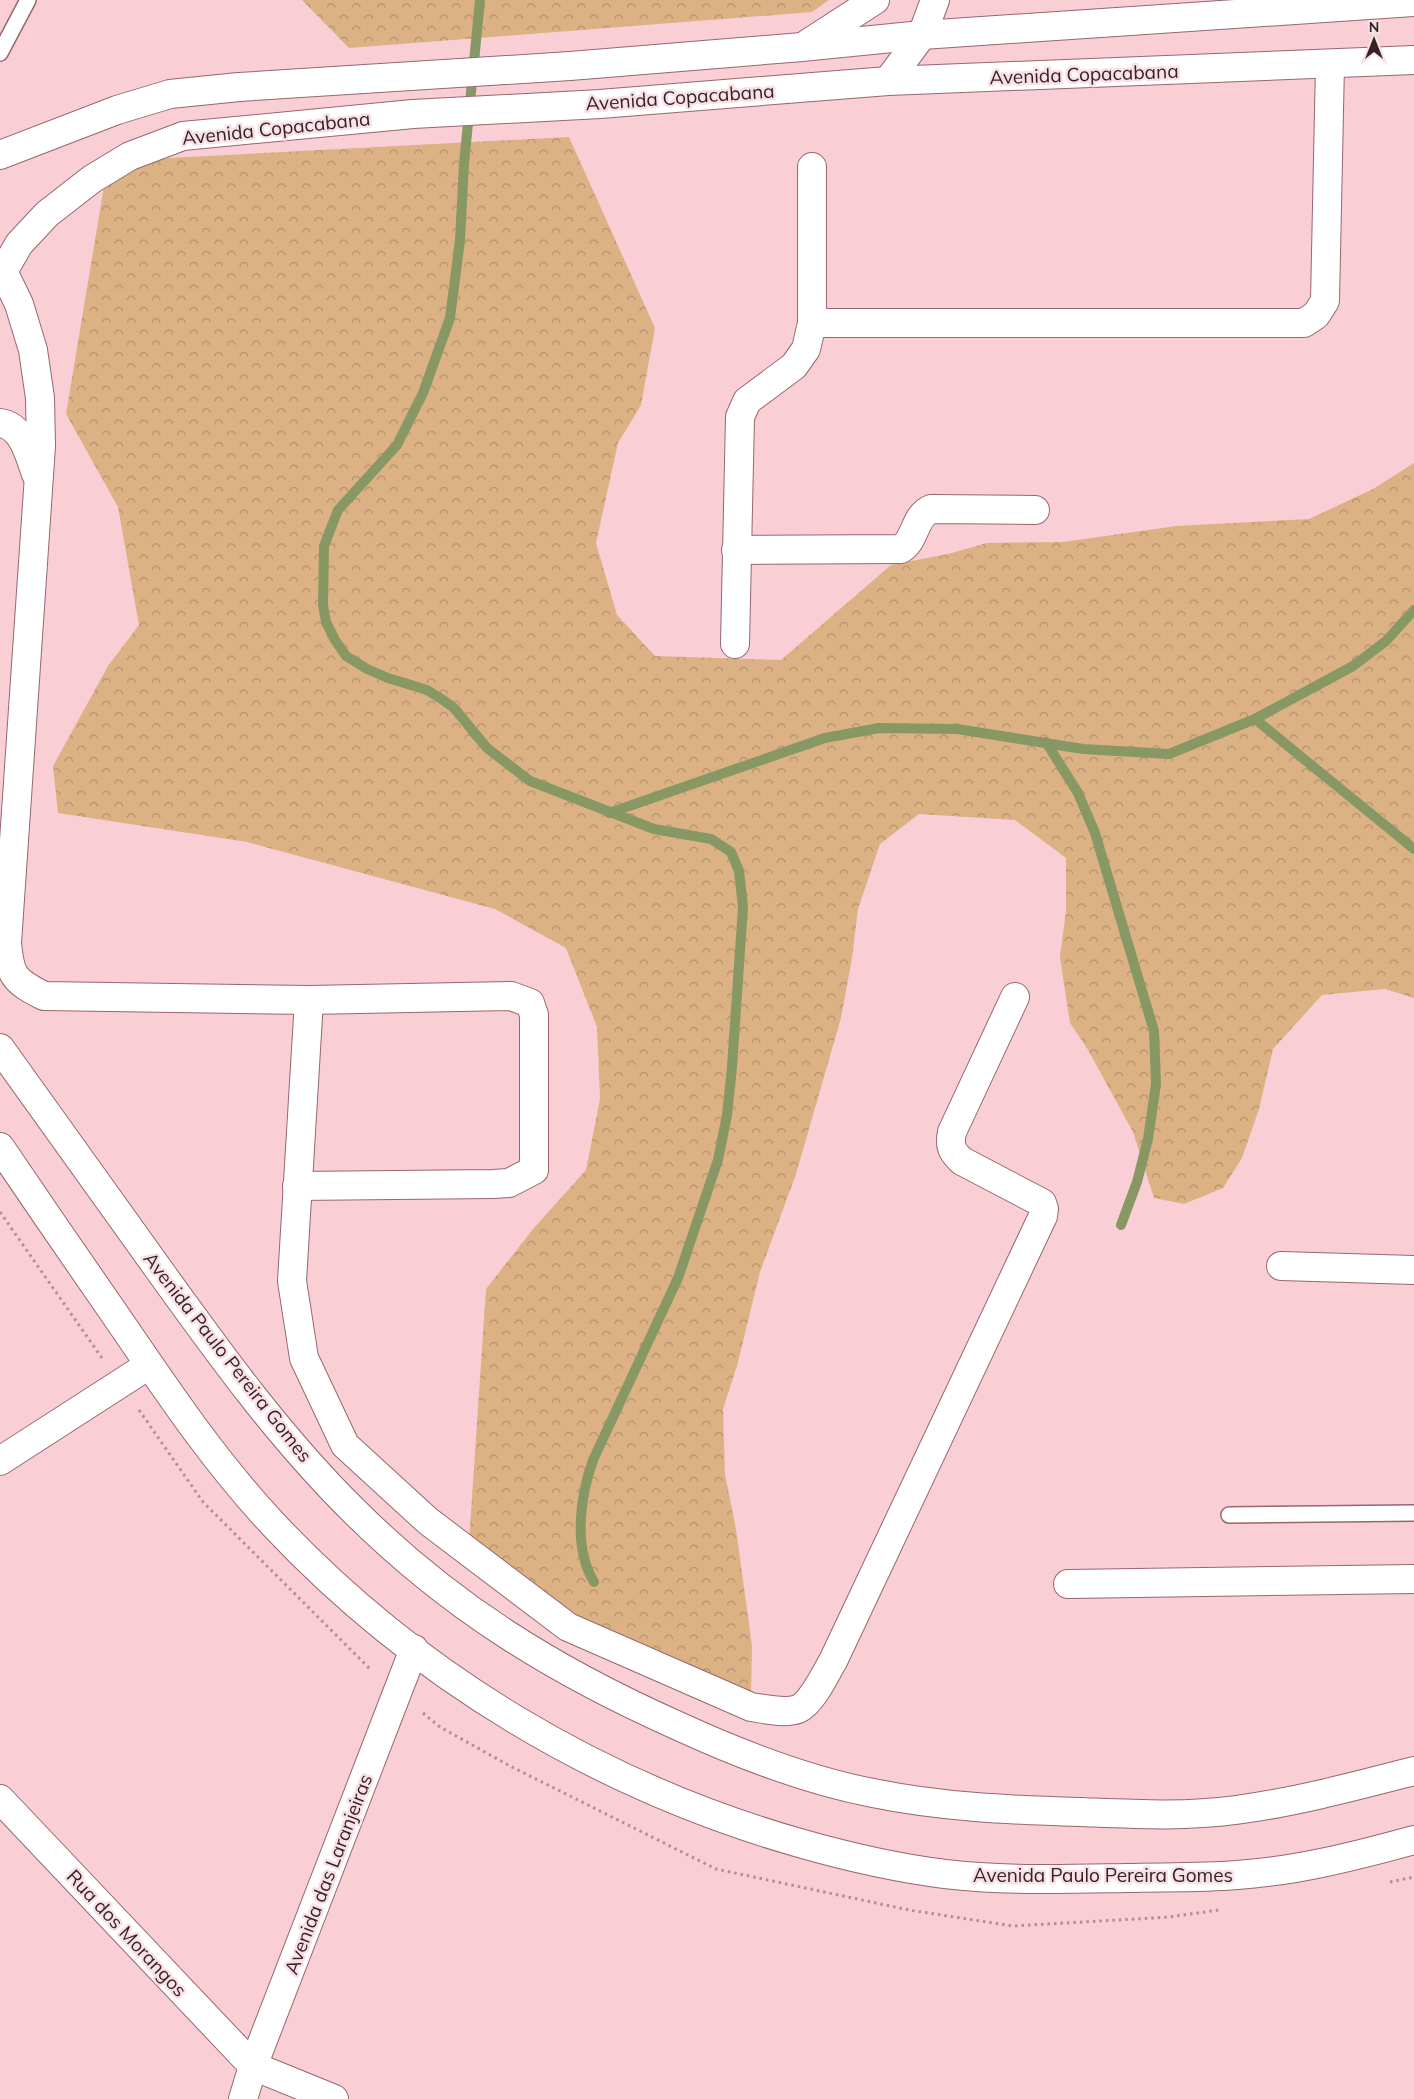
<svg xmlns="http://www.w3.org/2000/svg" width="1414" height="2099" font-family="Mulish,sans-serif">
<style>
.forest{fill:url(#forest-crowns)}
.lines{fill:none;stroke-linecap:round;stroke-linejoin:round}
.stream{stroke:#889865;stroke-width:10}
.lane-casing{stroke:#96676f;stroke-width:18}
.street-casing{stroke:#96676f;stroke-width:30}
.secondary-casing{stroke:#96676f;stroke-width:30}
.path{stroke:#b28f95;stroke-width:3;stroke-dasharray:2.5 4;stroke-linecap:butt}
.lane{stroke:#fff;stroke-width:15}
.street{stroke:#fff;stroke-width:28}
.secondary{stroke:#fff;stroke-width:28}
.labels{text-anchor:middle;stroke-width:5;stroke-linejoin:round;paint-order:stroke}
.street-label{font-size:19px;fill:#362226;stroke:#f8e1e5}
</style>
<defs>
<pattern id="forest-crowns" width="20" height="18" patternUnits="userSpaceOnUse" patternTransform="scale(1.25)"><rect width="20" height="18" fill="#dcb285"/><path d="M2 6a3 3 0 1 1 6 0M12 15a3 3 0 1 1 6 0" fill="none" stroke="#b3906d"/></pattern>
</defs>
<rect width="100%" height="100%" fill="#f9ced5"/>
<!-- forest -->
<g class="forest">
<polygon points="302,0 829,0 812,12 349,48"/>
<polygon points="569,137 655,328 641,405 618,443 596,543 617,615 655,656 781,660 891,565 948,554 987,543 1063,542 1176,526 1309,519 1373,489 1414,463 1414,998 1385,989 1322,995 1273,1049 1259,1109 1242,1158 1223,1188 1184,1204 1154,1198 1133,1132 1087,1048 1070,1023 1060,957 1066,911 1066,858 1015,820 919,814 880,844 858,909 852,958 841,1018 796,1174 760,1272 737,1366 723,1409 725,1474 736,1529 752,1646 751,1697 666,1666 468,1557 486,1289 533,1229 586,1170 600,1099 597,1027 566,948 495,909 247,842 58,813 53,766 108,666 139,625 118,507 66,414 104,186 150,159"/>
</g>
<g class="lines">
<!-- stream -->
<g class="stream">
<path d="M480 0 464 164 460 240 450 318 423 393 397 445 338 510 324 546 323 605 326 622 335 640 346 656 367 669 388 678 427 690 443 700 454 708 487 748 530 781 654 829 711 839 731 852 739 871 743 907 732 1067 727 1115 718 1160 678 1278 593 1460C580 1497 573 1547 594 1582"/>
<polyline points="1255,719 1414,849"/>
<polyline points="1046,742 1078,793 1095,833 1154,1031 1156,1084 1148,1139 1137,1182 1121,1225"/>
<polyline points="609,813 825,738 879,728 957,729 1083,749 1169,754 1255,719 1353,666 1386,641 1414,610"/>
</g>
<defs>
<g id="lane">
<polyline points="0,53 28,0"/>
<polyline points="1229,1515 1414,1513"/>
</g>
<g id="street">
<polyline points="888,81 922,35 935,0"/>
<path d="M3 271 19 304 33 350 40 398 41 446 7 943C10 976 14 981 44 996L309 1000 511 996 530 1003 534 1015V1170L509 1183 493 1184 297 1186"/>
<polyline points="812,323 1304,323 1316,315 1325,301 1330,64"/>
<path d="M0 423C23 426 29 455 36 474"/>
<path d="M736 550 901 549C916 540 914 516 931 509L1035 510"/>
<polyline points="735,644 740,417 747,401 794,366 806,349 812,323 812,167"/>
<path d="M309 1000 292 1281 304 1358 345 1445 428 1521 568 1627 751 1707C765 1709 785 1714 798 1709 812 1703 825 1674 833 1661L1043 1216 1044 1209 1042 1203 962 1161C952 1152 949 1146 952 1132L1015 997"/>
<polyline points="1281,1266 1414,1270"/>
<polyline points="0,1461 149,1365"/>
<polyline points="1068,1584 1414,1579"/>
<polyline points="0,1799 253,2066 334,2099"/>
<polyline points="243,2099 253,2066 414,1649"/>
</g>
<g id="secondary">
<polyline points="807,44 875,0"/>
<polyline points="0,155 117,110 170,94 239,87 570,66 802,47 922,35 1414,2"/>
<polyline points="0,277 19,244 47,214 92,179 130,156 183,136 413,114 600,104 888,81 1414,60"/>
<path d="M0 1048C54 1124 108 1199 162 1274 221 1356 281 1439 353 1510 449 1606 553 1670 676 1725 739 1754 805 1780 873 1793 941 1807 1010 1810 1080 1812 1132 1814 1184 1817 1236 1810 1296 1802 1356 1786 1414 1771"/>
<path d="M0 1147C42 1209 84 1270 127 1332 172 1398 217 1464 272 1523 415 1676 601 1787 803 1844 849 1857 897 1868 945 1874 1005 1881 1066 1879 1126 1878 1163 1877 1200 1878 1237 1875 1297 1871 1356 1856 1414 1840"/>
</g>
</defs>
<!-- lane casing -->
<use href="#lane" class="lane-casing"/>
<!-- street casing -->
<use href="#street" class="street-casing"/>
<!-- secondary casing -->
<use href="#secondary" class="secondary-casing"/>
<!-- path -->
<g class="path">
<polyline points="0,1212 102,1358"/>
<polyline points="139,1410 203,1502 372,1671"/>
<polyline points="423,1713 440,1727 510,1766 716,1869 909,1910 1013,1926 1169,1917 1219,1910"/>
<polyline points="1390,1882 1414,1877"/>
</g>
<!-- lane -->
<use href="#lane" class="lane"/>
<!-- street -->
<use href="#street" class="street"/>
<!-- secondary -->
<use href="#secondary" class="secondary"/>
</g>
<g class="labels">
<!-- street labels -->
<g class="street-label">
<text transform="translate(1084 74) rotate(-2)" y="7">Avenida Copacabana</text>
<text transform="translate(680 97) rotate(-4)" y="7">Avenida Copacabana</text>
<text transform="translate(276 128) rotate(-6)" y="7">Avenida Copacabana</text>
<text transform="translate(228 1357) rotate(52)" y="7">Avenida Paulo Pereira Gomes</text>
<text transform="translate(328 1874) rotate(-69)" y="7">Avenida das Laranjeiras</text>
<text x="1103" y="1882">Avenida Paulo Pereira Gomes</text>
<text transform="translate(127 1933) rotate(47)" y="7">Rua dos Morangos</text>
</g>
</g>
<!-- north arrow -->
<g transform="translate(1374 40)" stroke="#f8e1e5" stroke-width="4" paint-order="stroke">
<path d="M0-4L9 19L0 12L-9 19Z" fill="#362226"/>
<text y="-8" font-size="14" font-weight="bold" text-anchor="middle" fill="#362226">N</text>
</g>
</svg>
